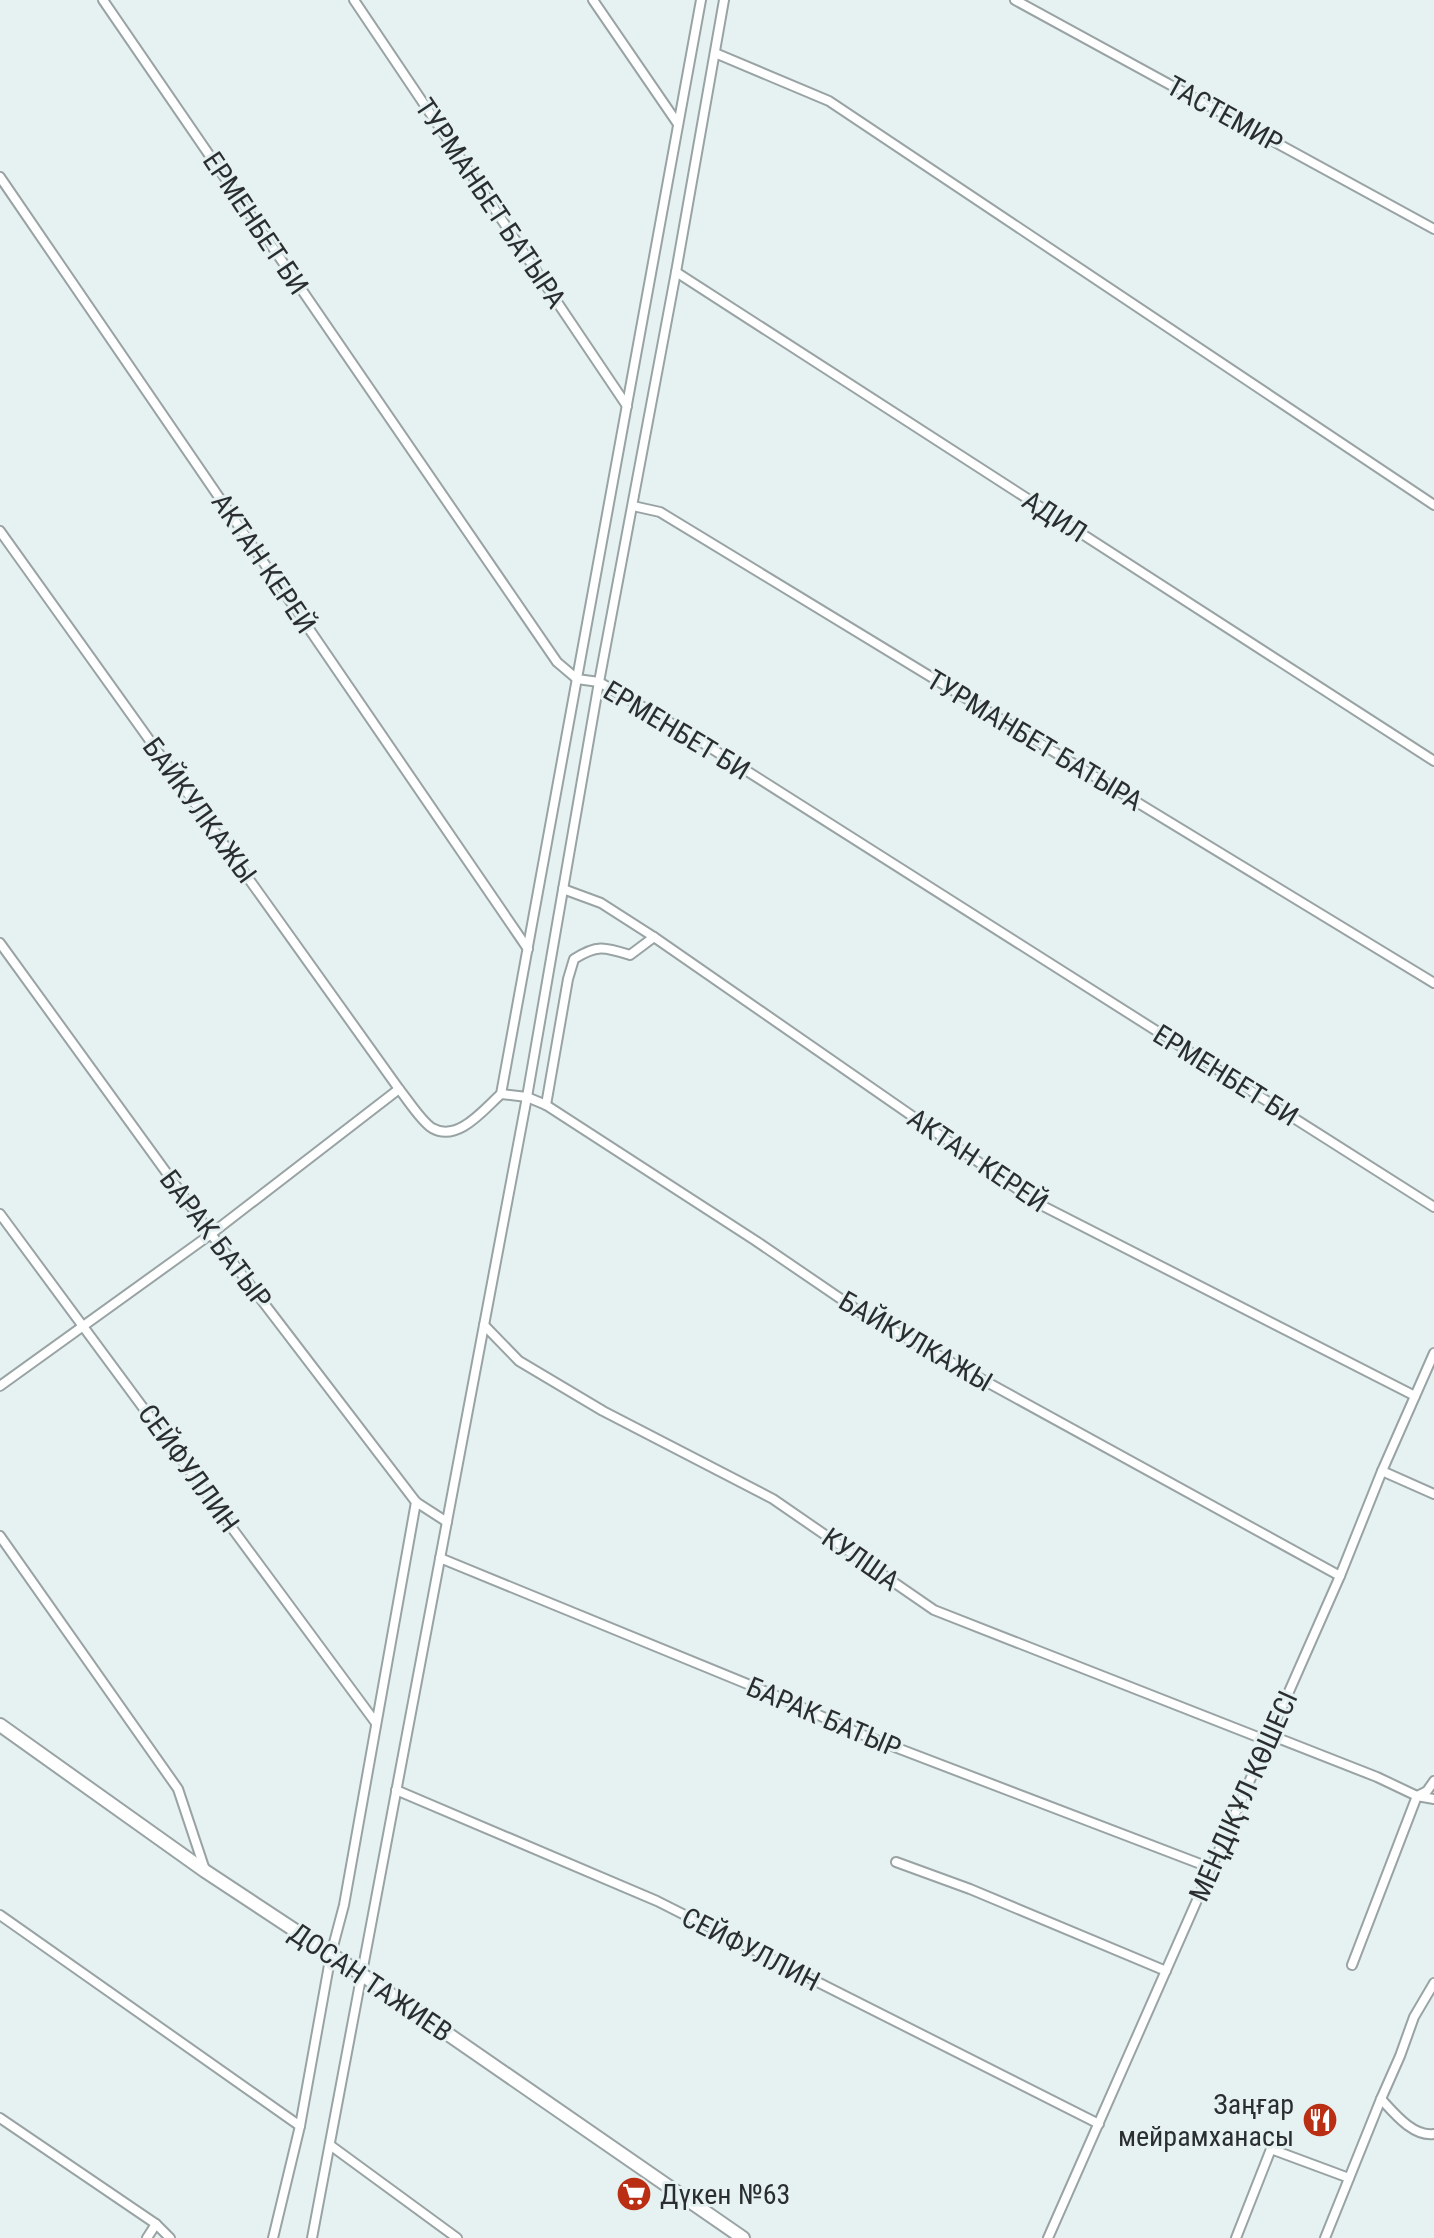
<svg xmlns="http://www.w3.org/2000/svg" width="1434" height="2238" font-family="'Roboto Condensed',sans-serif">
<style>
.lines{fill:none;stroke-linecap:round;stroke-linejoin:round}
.street-casing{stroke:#99a3a4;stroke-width:12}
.secondary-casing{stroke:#99a3a4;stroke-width:16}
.street{stroke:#fff;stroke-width:8}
.secondary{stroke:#fff;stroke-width:12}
.labels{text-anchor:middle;stroke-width:6;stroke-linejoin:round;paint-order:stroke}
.street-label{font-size:28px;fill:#2a2e2e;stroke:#e6f1f2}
.poi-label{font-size:28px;fill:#2a2e2e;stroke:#e6f1f2;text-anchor:end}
</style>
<rect width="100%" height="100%" fill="#e6f1f2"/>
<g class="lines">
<defs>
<g id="street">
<polyline points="103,0 557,662 577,679 599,682 676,726 1434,1207"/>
<polyline points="354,0 627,406"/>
<polyline points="593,0 678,124"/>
<polyline points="1015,0 1434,229"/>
<polyline points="715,53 829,101 1434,505"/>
<polyline points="0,177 528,949"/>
<polyline points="676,272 1434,761"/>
<polyline points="633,506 660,512 1434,983"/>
<path d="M0 531 399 1089C408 1100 421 1121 432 1128 458 1143 484 1109 501 1094L701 0"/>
<polyline points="563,889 601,903 654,937 1039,1204 1415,1396"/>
<polyline points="0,943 211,1234 416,1502 447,1522"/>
<polyline points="501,1094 527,1097 546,1105 756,1241 863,1314 1340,1576"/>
<path d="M546 1105 568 979 574 959C597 944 605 947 630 955L654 937"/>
<polyline points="0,1214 376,1723"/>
<polyline points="484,1325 519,1361 603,1411 773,1499 934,1610 1268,1741"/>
<polyline points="0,1386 211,1234 399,1089"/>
<polyline points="1382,1471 1434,1494"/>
<polyline points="0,1536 178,1789 205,1870"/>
<polyline points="440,1558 779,1697 858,1733 1211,1868"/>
<polyline points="1270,1735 1377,1777 1417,1796 1434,1799"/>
<polyline points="396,1790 657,1901 1099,2124"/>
<polyline points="896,1862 970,1889 1166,1971"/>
<polyline points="0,1915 300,2126"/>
<polyline points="1352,1965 1417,1796 1427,1791 1434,1781"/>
<path d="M1381 2099C1394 2113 1413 2137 1434 2134"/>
<polyline points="0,2118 156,2224 170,2238"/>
<polyline points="330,2145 457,2238"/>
<polyline points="147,2238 156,2224"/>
<polyline points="273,2238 300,2126 331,1954 344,1905 416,1502"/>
<polyline points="312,2238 527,1097 599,682 676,272 724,0"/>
<polyline points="1048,2238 1340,1576 1382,1471 1434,1353"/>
<polyline points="1236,2238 1271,2149 1349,2178"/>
<polyline points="1325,2238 1381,2099 1400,2056 1414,2017 1434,1983"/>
</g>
<polyline id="secondary" points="0,1725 205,1871 361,1974 743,2238"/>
</defs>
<!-- street casing -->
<use href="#street" class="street-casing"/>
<!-- secondary casing -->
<use href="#secondary" class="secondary-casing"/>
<!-- street -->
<use href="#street" class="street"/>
<!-- secondary -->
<use href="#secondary" class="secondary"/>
</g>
<!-- icons -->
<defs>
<symbol id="restaurant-disc" viewBox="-11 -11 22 22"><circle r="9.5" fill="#ba2e14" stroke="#e6f1f2"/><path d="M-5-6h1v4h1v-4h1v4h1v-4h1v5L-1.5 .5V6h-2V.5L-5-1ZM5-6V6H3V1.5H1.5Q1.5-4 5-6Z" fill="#fff"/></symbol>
<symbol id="supermarket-disc" viewBox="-11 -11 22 22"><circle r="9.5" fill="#ba2e14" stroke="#e6f1f2"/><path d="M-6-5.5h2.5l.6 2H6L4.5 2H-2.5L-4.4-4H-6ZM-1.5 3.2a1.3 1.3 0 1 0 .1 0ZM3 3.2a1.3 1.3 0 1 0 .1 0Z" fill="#fff"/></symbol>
</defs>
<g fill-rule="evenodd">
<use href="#restaurant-disc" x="1300" y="2100" width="40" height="40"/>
<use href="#supermarket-disc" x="614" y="2174" width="40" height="40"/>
</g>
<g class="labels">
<!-- street labels -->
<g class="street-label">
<text transform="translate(1225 114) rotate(29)" y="10">ТАСТЕМИР</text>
<text transform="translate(491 203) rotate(56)" y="10">ТУРМАНБЕТ БАТЫРА</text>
<text transform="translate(256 223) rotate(56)" y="10">ЕРМЕНБЕТ БИ</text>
<text transform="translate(1055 516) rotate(33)" y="10">АДИЛ</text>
<text transform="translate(264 563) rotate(56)" y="10">АКТАН КЕРЕЙ</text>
<text transform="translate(677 730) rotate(31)" y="10">ЕРМЕНБЕТ БИ</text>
<text transform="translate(1035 740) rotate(31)" y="10">ТУРМАНБЕТ БАТЫРА</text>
<text transform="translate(200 810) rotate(54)" y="10">БАЙКУЛКАЖЫ</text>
<text transform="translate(1226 1075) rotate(32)" y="10">ЕРМЕНБЕТ БИ</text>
<text transform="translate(978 1160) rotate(34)" y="10">АКТАН КЕРЕЙ</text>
<text transform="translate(216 1239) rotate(53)" y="10">БАРАК БАТЫР</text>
<text transform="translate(916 1341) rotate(30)" y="10">БАЙКУЛКАЖЫ</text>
<text transform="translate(189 1468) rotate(54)" y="10">СЕЙФУЛЛИН</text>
<text transform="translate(861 1559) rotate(35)" y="10">КУЛША</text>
<text transform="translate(824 1717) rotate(23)" y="10">БАРАК БАТЫР</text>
<text transform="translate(1243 1796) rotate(-66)" y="10">МЕҢДІҚҰЛ КӨШЕСІ</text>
<text transform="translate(751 1949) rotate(27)" y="10">СЕЙФУЛЛИН</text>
<text transform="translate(371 1982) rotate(34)" y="10">ДОСАН ТАЖИЕВ</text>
</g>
<!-- poi labels -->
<g class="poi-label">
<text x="1294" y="2114">Заңғар<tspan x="1294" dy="32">мейрамханасы</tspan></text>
<text x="660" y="2204" text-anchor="start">Дүкен №63</text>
</g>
</g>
</svg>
